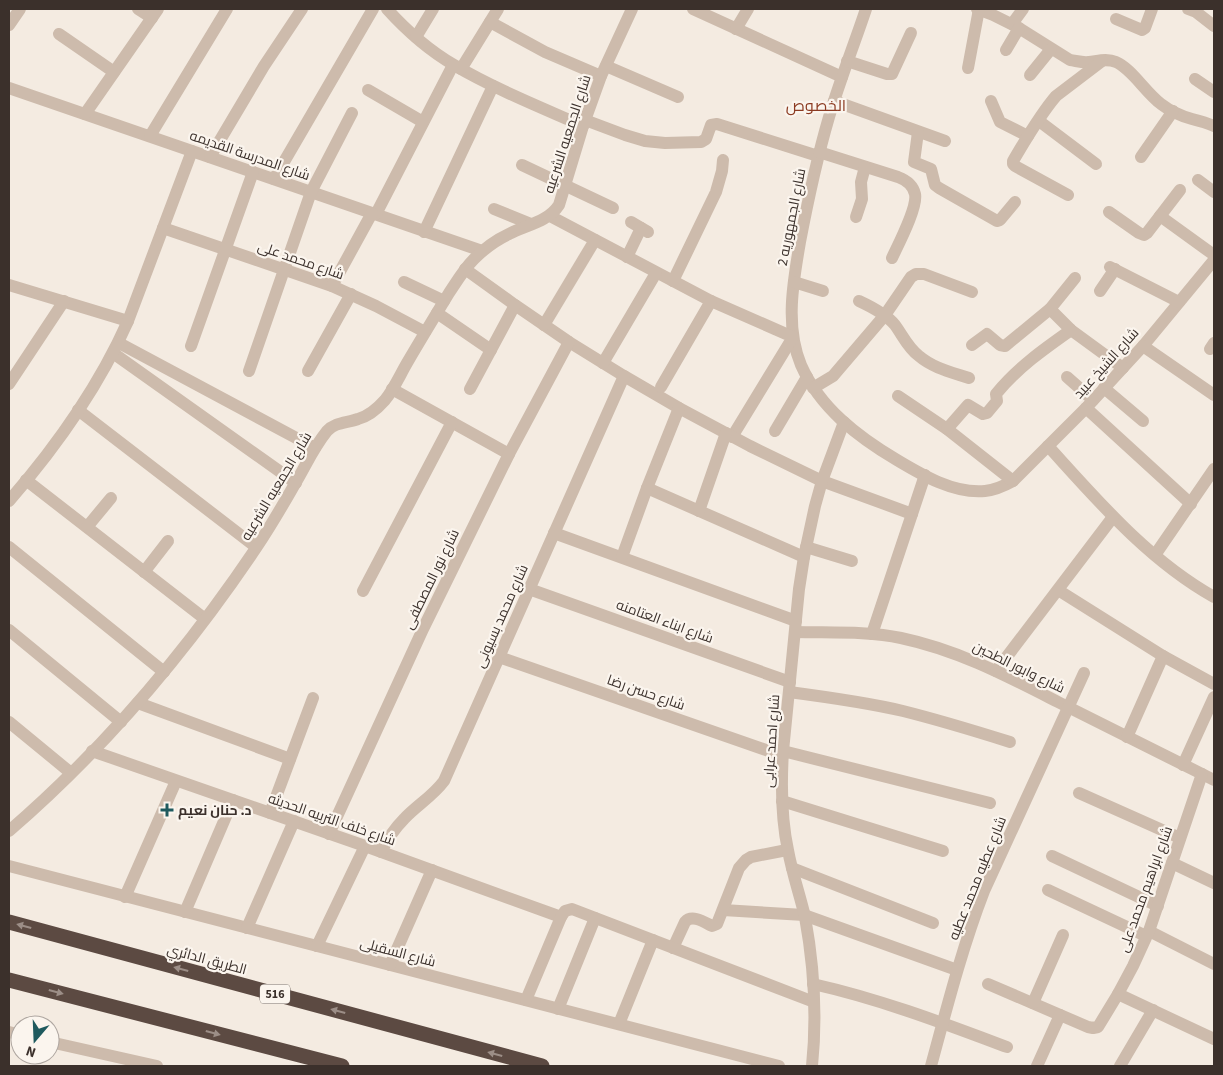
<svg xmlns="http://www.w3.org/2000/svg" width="1223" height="1075" font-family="'Source Sans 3',Cairo,sans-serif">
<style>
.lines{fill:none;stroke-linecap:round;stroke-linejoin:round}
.minor{stroke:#cdbbac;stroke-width:12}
.highway{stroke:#5c4a42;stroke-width:15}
.oneway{fill:#9c8e87}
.poi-dot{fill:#1f5a5e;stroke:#fbf5ee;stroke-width:2}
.labels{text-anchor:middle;stroke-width:4.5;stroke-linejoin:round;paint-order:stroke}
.shield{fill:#fbf5ee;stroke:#756b66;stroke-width:1}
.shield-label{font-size:12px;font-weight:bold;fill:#3b302b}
.street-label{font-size:14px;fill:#3b302b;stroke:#fbf5ee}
.poi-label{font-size:14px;font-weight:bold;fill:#3b302b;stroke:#fbf5ee;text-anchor:start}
.quarter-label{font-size:16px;fill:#8c3b22;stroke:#fbf5ee}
</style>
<rect width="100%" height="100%" fill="#f4ebe1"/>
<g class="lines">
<!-- minor -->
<g class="minor">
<polyline points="138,9 152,18"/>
<path d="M387 9C406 30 430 51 454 65 495 89 540 107 583 126"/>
<polyline points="693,9 842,77"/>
<path d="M866 9C854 45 840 80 829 117 817 158 808 200 800 242 793 282 785 327 801 365 820 408 858 437 897 460 922 475 954 494 985 491 995 490 1004 486 1013 481L1086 408 1143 346 1214 260"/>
<path d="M977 9 993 15 1019 28 1070 60C1077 61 1083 63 1089 62 1098 61 1107 58 1116 62 1131 68 1146 93 1161 104 1170 111 1181 116 1192 119 1200 121 1207 123 1214 126"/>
<polyline points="1188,9 1196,12 1214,26"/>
<polyline points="1116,19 1142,30 1145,28 1152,9"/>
<polyline points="490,22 545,52 601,76"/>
<polyline points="1012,24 1023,9"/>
<polyline points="9,25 20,9"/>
<polyline points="736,29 748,9"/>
<polyline points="59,34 114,72"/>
<polyline points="416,37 433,9"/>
<polyline points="1006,50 1019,28"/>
<polyline points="847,61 887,74 892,74 911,33"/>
<polyline points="606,66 678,97"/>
<polyline points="968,68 979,9"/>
<polyline points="461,69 498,9"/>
<polyline points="1030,75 1051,49"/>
<polyline points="1195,79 1214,92"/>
<polyline points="9,88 482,251"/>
<polyline points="368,90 423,122"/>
<polyline points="834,101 945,141"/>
<polyline points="991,101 1000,122 1028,136"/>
<polyline points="85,114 158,9"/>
<polyline points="585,120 625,135 645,141 665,143 701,142 706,139 711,125 717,124 818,156"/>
<polyline points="1039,121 1096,164"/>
<polyline points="918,132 914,162 931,169 935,185 939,188 997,221 1000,220 1015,202"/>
<polyline points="150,136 227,9"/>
<path d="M819 152 898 177C906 180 913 185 915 194 918 207 898 245 892 258"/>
<polyline points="210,157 264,66 302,9"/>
<polyline points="1141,157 1173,111"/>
<polyline points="522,165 613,208"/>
<polyline points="274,179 373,9"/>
<polyline points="1198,180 1214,192"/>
<path d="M1068 195 1015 166 1013 164V161C1026 139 1039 116 1056 96L1102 61"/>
<polyline points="494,209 531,224"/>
<polyline points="1109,212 1139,233 1144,235 1147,233 1180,190"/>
<polyline points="376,214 453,65"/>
<polyline points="550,216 711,301 793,337 732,437"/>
<polyline points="1160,216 1214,255"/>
<polyline points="856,217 862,199 861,182 865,167"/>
<polyline points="631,222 648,232"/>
<polyline points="163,228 332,286 376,306 425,332"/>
<polyline points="424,232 493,86"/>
<polyline points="627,257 641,228"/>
<polyline points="1110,267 1179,302"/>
<polyline points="465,269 515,305 569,342 624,376 679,408 750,446 822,481 912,514"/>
<polyline points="673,281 716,192 722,171 723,160"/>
<polyline points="404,282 444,301"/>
<polyline points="794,282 823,291"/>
<polyline points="9,285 128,321"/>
<polyline points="332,286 372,213"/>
<polyline points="1100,291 1115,269"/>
<path d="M859 301C872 307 886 314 895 325 903 336 908 348 919 356 933 368 951 372 969 378"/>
<polyline points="1050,309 1071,330 1123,368"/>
<polyline points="437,313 491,350"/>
<polyline points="544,325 595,240"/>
<polyline points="119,343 315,448"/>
<polyline points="972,345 987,334 1000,345 1005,346 1050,309 1075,278"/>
<polyline points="191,346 253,172"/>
<polyline points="1143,346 1214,395"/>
<polyline points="1210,349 1214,343"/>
<polyline points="113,353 296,483"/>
<polyline points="603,363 656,273"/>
<polyline points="249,371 311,192 352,113"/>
<polyline points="308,371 351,294"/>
<polyline points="1067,377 1093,400"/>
<polyline points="9,384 64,301"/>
<polyline points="661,387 711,301"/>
<polyline points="813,388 833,376 885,315 911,277 916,274 924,274 972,292"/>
<polyline points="1104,388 1143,421"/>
<polyline points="392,389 509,454"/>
<polyline points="470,389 515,305"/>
<polyline points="898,396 947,429 1013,481"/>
<polyline points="1086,408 1191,504"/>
<polyline points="78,410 256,547"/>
<path d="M947 429 968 405 983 414 987 413 997 401 996 394C1017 368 1044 349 1071 330"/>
<polyline points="775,431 807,377"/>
<path d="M1048 446C1098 501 1148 560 1214 597"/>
<polyline points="26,480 205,619"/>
<polyline points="647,488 804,557"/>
<path d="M9 501C56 447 99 386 128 321L192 151"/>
<polyline points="699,511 726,433"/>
<polyline points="87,527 111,498"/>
<polyline points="554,533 796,621"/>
<polyline points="9,547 164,672"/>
<polyline points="806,547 852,561"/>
<polyline points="1155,555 1214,469"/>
<polyline points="622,557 647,488 679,408"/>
<polyline points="144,572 168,541"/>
<polyline points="529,589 790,682"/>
<polyline points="1058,590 1163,656 1214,684"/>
<polyline points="363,591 452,422"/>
<polyline points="9,630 121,722"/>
<path d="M795 632C831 633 867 631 901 638 958 650 1007 676 1058 702 1110 728 1162 754 1214 780"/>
<polyline points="872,634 925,475"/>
<polyline points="499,657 783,756"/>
<polyline points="996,671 1113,517"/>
<path d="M789 692C827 697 865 702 903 711 939 720 975 731 1010 742"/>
<polyline points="138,703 290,759"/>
<polyline points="9,722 71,773"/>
<polyline points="1127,737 1163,656"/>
<polyline points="92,751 365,846 561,917"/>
<polyline points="783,751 990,803"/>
<polyline points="1183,765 1214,697"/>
<polyline points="1079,793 1180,838"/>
<polyline points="782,801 943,851"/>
<polyline points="270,813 313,698"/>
<path d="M9 831C104 749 186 652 256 548 270 527 283 505 296 482 306 465 314 447 327 431 335 422 347 423 358 419 369 416 378 408 385 400 394 389 400 375 407 363 421 339 435 316 449 293 457 281 464 269 474 259 484 249 496 240 509 234 526 225 548 222 559 205L583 126 601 76 632 9"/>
<polyline points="329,834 423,629 509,454 569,342"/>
<path d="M381 852C387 840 394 829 404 819 417 805 432 797 444 781L624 376"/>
<polyline points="1052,856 1158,906"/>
<polyline points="1172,863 1214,883"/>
<polyline points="9,866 779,1066"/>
<polyline points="792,868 933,923"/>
<polyline points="1048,890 1146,936"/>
<polyline points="125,897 176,781"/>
<polyline points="723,910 804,915 957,970"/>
<polyline points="185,912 233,800"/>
<polyline points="247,928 294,821"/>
<polyline points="1149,931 1214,964"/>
<polyline points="317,946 365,846"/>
<path d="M673 948 685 922C692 914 704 922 712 926L717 924 739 868 746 860 751 857 787 850"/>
<polyline points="390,965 432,870"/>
<path d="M813 984C880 999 943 1023 1007 1047"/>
<polyline points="988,984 1088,1027 1093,1028 1098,1027 1118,994 1133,966 1149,931 1202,774"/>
<polyline points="1118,994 1214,1039"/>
<polyline points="526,1000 561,917 565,911 572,909 814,1002"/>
<polyline points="1033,1003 1063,935"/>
<polyline points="558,1009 595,918"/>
<polyline points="619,1024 653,940"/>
<polyline points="9,1032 20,1035"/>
<polyline points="50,1042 157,1066"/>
<path d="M812 1066C817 1017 814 966 805 917 800 895 792 873 788 850 781 818 781 784 783 751L799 589 804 557 815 506 822 481 844 422"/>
<path d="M931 1066C947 1007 962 948 984 891L1084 673"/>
<polyline points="1037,1066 1060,1015"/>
<polyline points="1120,1066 1153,1010"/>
</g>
<!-- highway -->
<g class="highway">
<polyline points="9,922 542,1066"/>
<polyline points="9,980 342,1066"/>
</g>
</g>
<!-- one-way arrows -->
<defs><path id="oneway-solid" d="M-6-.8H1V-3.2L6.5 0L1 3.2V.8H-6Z" transform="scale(1.25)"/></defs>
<g class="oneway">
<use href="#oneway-solid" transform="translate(24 926) rotate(-165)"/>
<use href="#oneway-solid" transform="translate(181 969) rotate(-165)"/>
<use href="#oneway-solid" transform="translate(56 992) rotate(15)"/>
<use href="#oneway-solid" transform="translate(338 1011) rotate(-165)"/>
<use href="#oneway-solid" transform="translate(213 1033) rotate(15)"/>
<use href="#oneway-solid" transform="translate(495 1054) rotate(-165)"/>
</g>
<!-- markers -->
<path class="poi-dot" d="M164.5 802.5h5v5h5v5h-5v5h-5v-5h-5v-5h5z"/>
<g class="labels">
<!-- shield labels -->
<rect class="shield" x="260" y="984.5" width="30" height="19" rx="4"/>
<g class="shield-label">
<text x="275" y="998">516</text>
</g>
<!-- street labels -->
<g class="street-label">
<text transform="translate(567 134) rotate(-72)" y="5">شارع الجمعيه الشرعيه</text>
<text transform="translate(250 155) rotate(19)" y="5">شارع المدرسة القديمه</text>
<text transform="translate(791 217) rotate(-79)" y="5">شارع الجمهوريه 2</text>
<text transform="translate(301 260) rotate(19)" y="5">شارع محمد على</text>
<text transform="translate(1106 363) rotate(-48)" y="5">شارع الشيخ عبيد</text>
<text transform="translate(276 486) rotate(-59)" y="5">شارع الجمعيه الشرعيه</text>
<text transform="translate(431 579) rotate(-64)" y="5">شارع نور المصطفى</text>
<text transform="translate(501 616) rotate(-66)" y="5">شارع محمد بسيونى</text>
<text transform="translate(665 621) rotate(20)" y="5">شارع ابناء العتامنه</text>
<text transform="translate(1019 667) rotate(26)" y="5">شارع وابور الطحين</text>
<text transform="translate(646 692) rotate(19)" y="5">شارع حسن رضا</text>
<text transform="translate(771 741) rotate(-86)" y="5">شارع احمد عرابى</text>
<text transform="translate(332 819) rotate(19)" y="5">شارع خلف التربيه الحديثه</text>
<text transform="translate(977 878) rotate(-68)" y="5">شارع عطيه محمد عطيه</text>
<text transform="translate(1145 889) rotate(-70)" y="5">شارع ابراهيم محمد على</text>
<text transform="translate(398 952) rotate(15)" y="5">شارع السقيلى</text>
<text transform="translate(207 959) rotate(15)" y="5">الطريق الدائري</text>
</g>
<!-- poi labels -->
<g class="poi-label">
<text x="178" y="815">د. حنان نعيم</text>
</g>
<!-- quarter labels -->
<g class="quarter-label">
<text x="816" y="111">الخصوص</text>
</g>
</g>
<!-- border -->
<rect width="1223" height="1075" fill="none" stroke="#3b302b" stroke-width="20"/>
<!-- north arrow -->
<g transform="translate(35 1040) rotate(199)"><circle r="24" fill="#fbf5ee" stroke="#aea6a0"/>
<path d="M0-4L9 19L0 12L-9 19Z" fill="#1f5a5e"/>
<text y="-8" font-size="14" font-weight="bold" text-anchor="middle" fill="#3b302b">N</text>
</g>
</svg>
